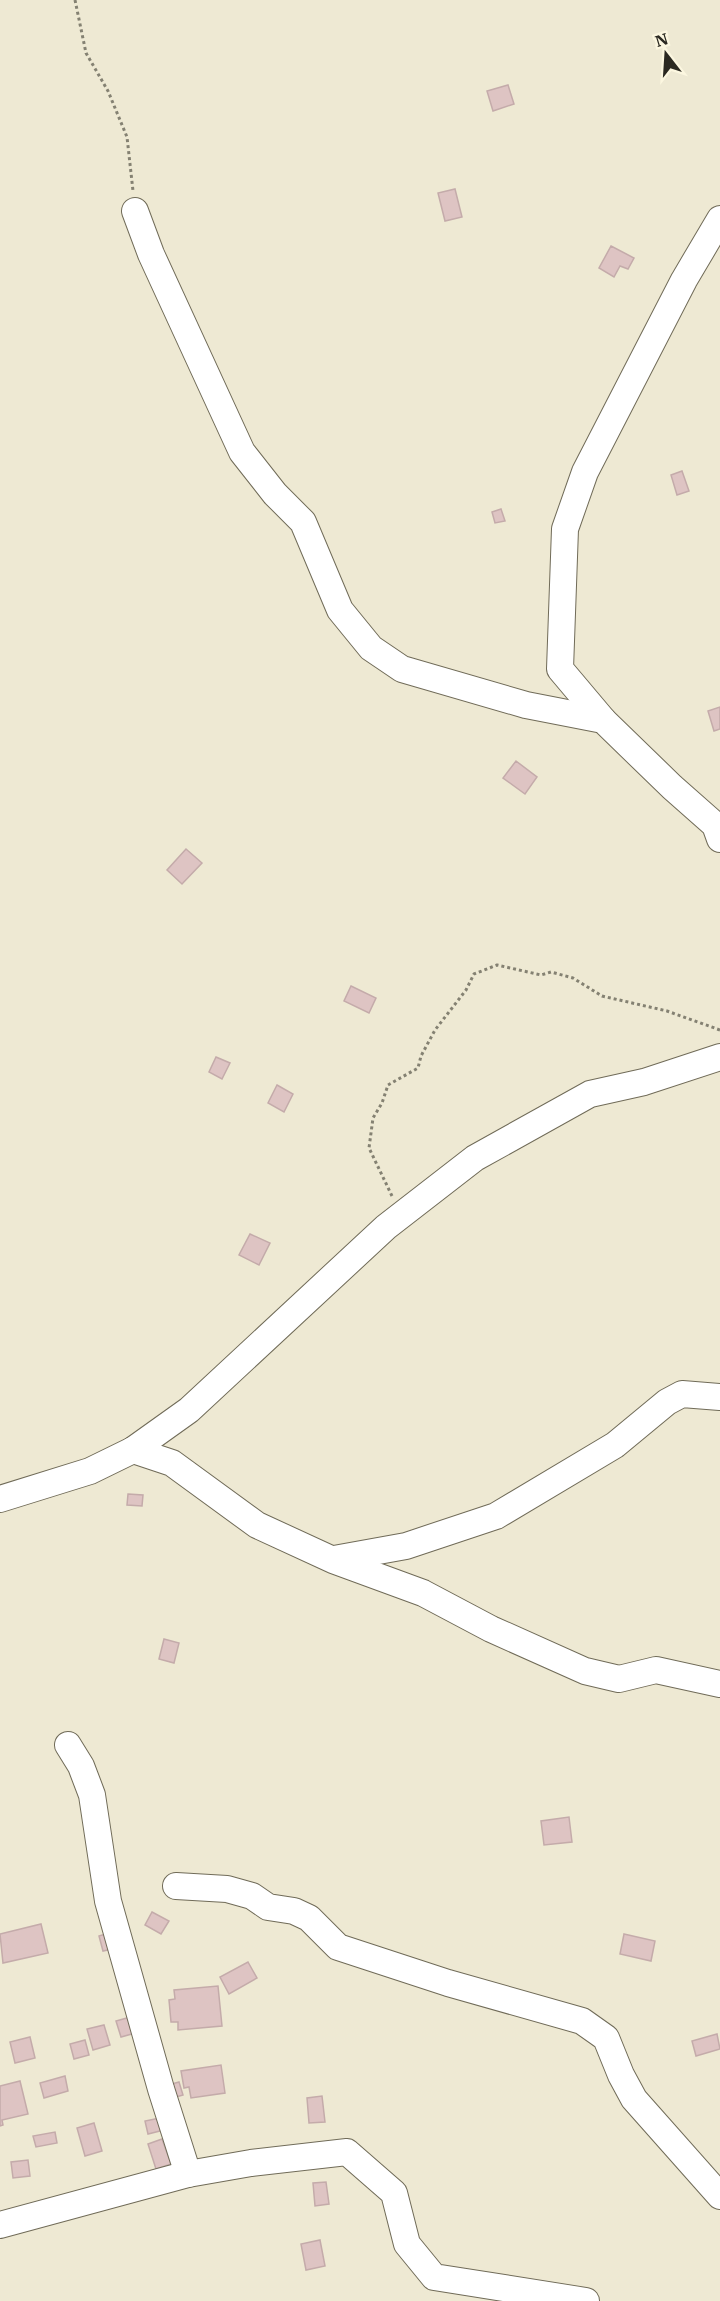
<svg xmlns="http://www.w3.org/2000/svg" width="720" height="2301" font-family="'IBM Plex Serif',serif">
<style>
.building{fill:#dec4c3;stroke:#c4abaa;stroke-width:1.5}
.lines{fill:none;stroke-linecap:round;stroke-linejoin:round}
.minor-casing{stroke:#706b58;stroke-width:28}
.path{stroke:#848172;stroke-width:3;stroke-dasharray:3 3;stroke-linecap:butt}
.minor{stroke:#fff;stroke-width:26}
</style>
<rect width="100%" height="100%" fill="#eee9d3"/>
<!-- building -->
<g class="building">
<polygon points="508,85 514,104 493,111 487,91"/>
<polygon points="455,189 462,217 445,221 438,193"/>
<polygon points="611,246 634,258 628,269 620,266 614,277 599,268"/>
<polygon points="682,471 689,491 677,495 671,475"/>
<polygon points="501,509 505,521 495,523 492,512"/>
<polygon points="720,707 720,729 714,731 708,711"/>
<polygon points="516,761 537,777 525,794 503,778"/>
<polygon points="186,849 202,863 182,884 167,870"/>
<polygon points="351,986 376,998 369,1013 344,1001"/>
<polygon points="216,1057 230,1063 222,1079 209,1072"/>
<polygon points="277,1085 293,1094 284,1112 268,1103"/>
<polygon points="250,1234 270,1243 259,1265 239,1255"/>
<polygon points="128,1494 143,1495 142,1506 127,1505"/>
<polygon points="164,1639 179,1643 174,1663 159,1659"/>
<polygon points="569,1817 572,1842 544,1845 541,1821"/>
<polygon points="152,1912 169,1921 161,1934 145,1925"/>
<polygon points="41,1924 48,1953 3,1963 0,1934"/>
<polygon points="112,1932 117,1948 103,1951 99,1936"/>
<polygon points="624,1934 655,1941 651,1961 620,1954"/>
<polygon points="248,1962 257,1978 229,1994 220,1977"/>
<polygon points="218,1986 222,2026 178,2030 178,2022 171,2022 169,2000 175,1999 174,1990"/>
<polygon points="134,2016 139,2032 121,2037 116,2021"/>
<polygon points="104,2025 110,2045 93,2050 87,2029"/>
<polygon points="717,2034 720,2049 696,2056 692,2041"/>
<polygon points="30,2037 35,2058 15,2063 10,2042"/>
<polygon points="85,2040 89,2055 74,2059 70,2044"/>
<polygon points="221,2065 225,2093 191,2098 189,2087 184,2088 181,2071"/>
<polygon points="65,2076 68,2091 44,2098 40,2083"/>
<polygon points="20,2081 28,2114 2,2120 3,2125 0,2126 0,2086"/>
<polygon points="179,2082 183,2095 169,2099 165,2086"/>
<polygon points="322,2096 325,2122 309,2123 307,2098"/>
<polygon points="165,2117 168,2129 148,2134 145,2121"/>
<polygon points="94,2123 102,2151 85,2156 77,2128"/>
<polygon points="55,2132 57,2143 36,2147 33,2136"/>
<polygon points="162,2139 171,2164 156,2169 148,2144"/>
<polygon points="28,2160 30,2176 13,2178 11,2162"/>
<polygon points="326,2182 329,2204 315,2206 313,2183"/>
<polygon points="320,2240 325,2266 306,2270 301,2244"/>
</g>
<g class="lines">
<defs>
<g id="minor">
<polyline points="135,211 151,254 242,452 275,494 303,522 340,610 371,648 402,669 526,705 603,720 672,787 715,825 720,839"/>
<polyline points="603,720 560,669 565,529 585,472 684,280 720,219"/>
<polyline points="133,1450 172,1463 257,1525 333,1560 423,1593 491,1629 585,1671 619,1679 656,1670 720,1684"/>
<polyline points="0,1499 90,1471 133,1450 189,1410 386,1227 475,1158 590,1094 644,1082 720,1057"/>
<polyline points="334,1559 406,1546 496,1516 615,1445 667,1402 682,1394 720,1397"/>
<polyline points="68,1745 81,1766 92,1795 108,1901 161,2089 188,2174"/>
<polyline points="176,1886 227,1889 252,1896 268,1907 294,1911 309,1918 338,1947 448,1983 582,2021 606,2038 621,2075 634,2099 720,2196"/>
<polyline points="0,2225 188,2174 251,2163 347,2152 394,2193 407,2244 434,2277 586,2301"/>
</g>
</defs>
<!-- minor casing -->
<use href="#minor" class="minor-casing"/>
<!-- path -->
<g class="path">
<polyline points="75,0 86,53 108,91 127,137 133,191"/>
<polyline points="392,1196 369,1148 373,1118 382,1103 388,1085 418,1068 421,1056 435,1030 466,990 474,974 497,965 541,975 551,972 573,978 602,996 667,1011 720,1030"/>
</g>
<!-- minor -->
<use href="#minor" class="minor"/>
</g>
<!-- north arrow -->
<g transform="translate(666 54) rotate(343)" stroke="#fcf7e0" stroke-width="4.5" paint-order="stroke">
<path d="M0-4.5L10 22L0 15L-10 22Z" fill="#2b2921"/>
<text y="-9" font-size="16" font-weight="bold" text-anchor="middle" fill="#2b2921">N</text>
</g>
</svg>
